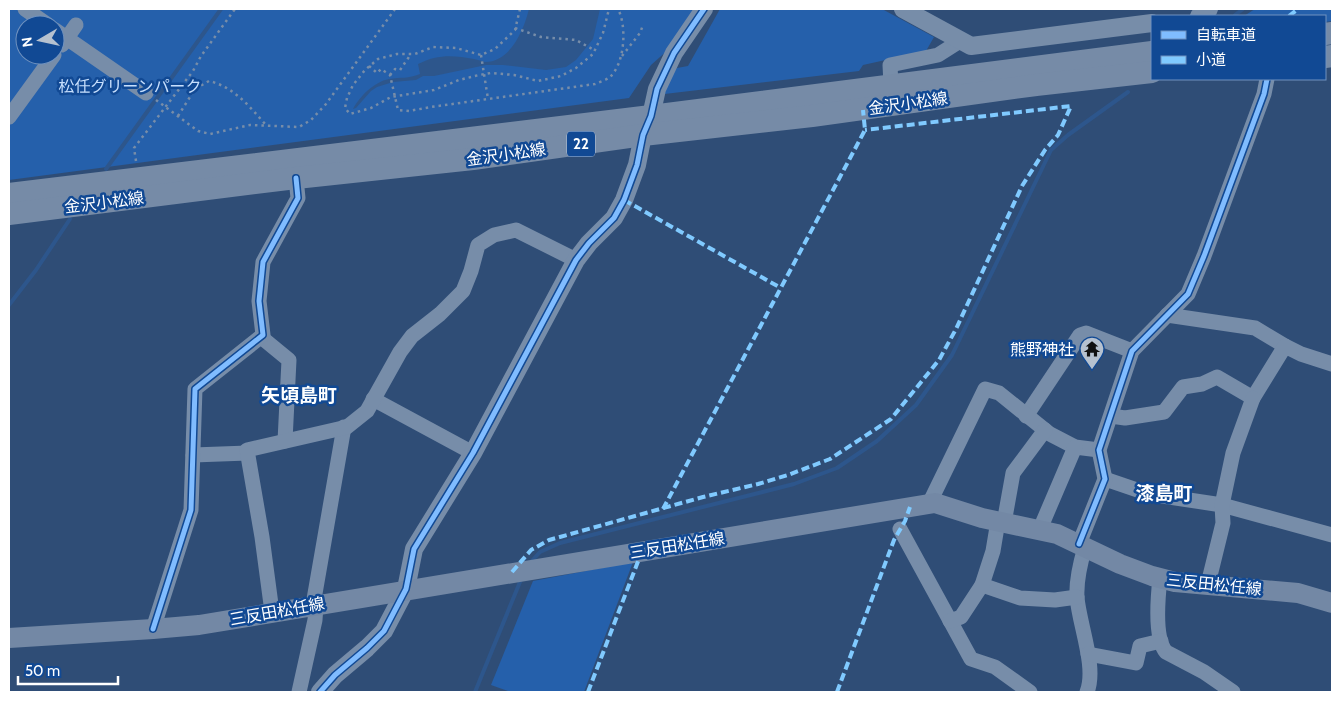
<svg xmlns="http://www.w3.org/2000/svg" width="1341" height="701" font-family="Cabin,'Noto Sans JP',sans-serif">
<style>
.green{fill:#2560ab;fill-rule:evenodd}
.water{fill:#2d568c}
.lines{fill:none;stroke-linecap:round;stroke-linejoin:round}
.stream{stroke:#2d568c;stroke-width:4}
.path{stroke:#778da9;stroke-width:2.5;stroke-dasharray:2.5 4;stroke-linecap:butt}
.minor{stroke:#778da9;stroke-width:15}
.tertiary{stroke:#778da9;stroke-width:18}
.secondary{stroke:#7388a5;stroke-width:20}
.primary{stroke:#768ba7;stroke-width:22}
.quiet{stroke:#80caff;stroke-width:4;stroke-dasharray:8 4;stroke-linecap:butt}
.cycleway-casing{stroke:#114994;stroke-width:8}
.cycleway{stroke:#80bcff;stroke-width:5}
.labels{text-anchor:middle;stroke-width:5;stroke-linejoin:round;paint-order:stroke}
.shield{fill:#114994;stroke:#b8c8df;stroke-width:1}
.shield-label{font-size:15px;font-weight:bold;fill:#fff}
.park-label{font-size:16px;fill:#c7dffd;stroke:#114994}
.street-label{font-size:16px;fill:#fff;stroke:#114994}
.poi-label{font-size:16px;fill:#fff;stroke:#114994;text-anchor:end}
.quarter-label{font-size:19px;font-weight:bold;fill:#fff;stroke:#114994}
</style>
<rect width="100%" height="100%" fill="#2f4d76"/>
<!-- green -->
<g class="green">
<path d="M9 9H697L678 41 651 65 629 98 9 180ZM25 25H55V55H25Z"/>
<polygon points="720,9 882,9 934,37 926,51 863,65 859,71 656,95 677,68 688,66"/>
<polygon points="1255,9 1332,9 1332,21 1325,22 1325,16 1244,16"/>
<polygon points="633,562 584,692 511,692 491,685 533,581"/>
</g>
<!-- water -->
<path class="water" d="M529 9H600L593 39 576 60 566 67 546 70 503 65H486L434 76H423L416 80 393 82 377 87 371 91 356 108 353 109C360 96 374 82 389 79 401 77 408 79 420 74L418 64C437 54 454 55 474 59 478 60 482 61 485 62 511 62 524 29 529 9Z"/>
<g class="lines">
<!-- stream -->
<g class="stream">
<polyline points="1235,15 1243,9"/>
<polyline points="106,169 221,9"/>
<polyline points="9,305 36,270 70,219"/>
<polyline points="530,563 540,552 560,543 794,484 837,468 877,441 916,405 952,355 1051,150 1068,135 1128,92"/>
<polyline points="475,692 522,577"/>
</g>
<!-- path -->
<g class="path">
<polyline points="520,9 515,30 495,49 481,55 456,48 433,47 415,54 397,54 378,59 365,70 353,85 347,98 345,108 350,114 371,108 391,97 434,90 459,80 479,75 491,73 514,75 538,81 561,76 576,68 593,54 603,33 609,9"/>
<polyline points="515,28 541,37 576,40 594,50"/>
<polyline points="481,55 488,99"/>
<polyline points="622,56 640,33 643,25"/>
<path d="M369 66 377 73 381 69 390 75 398 110 409 111 431 107 595 84C600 82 606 80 610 77 625 63 627 26 618 9"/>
<polyline points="390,75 395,69 400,70 411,54"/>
<polyline points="156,100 198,131 210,134 250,125 299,127 311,120 326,104 395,9"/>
<path d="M178 116 195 89 209 81C234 87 249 106 266 125"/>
<polyline points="136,161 134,148 193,71 201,56 235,9"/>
</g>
<!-- minor -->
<g class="minor">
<polyline points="25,9 48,25"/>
<polyline points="55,30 146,93"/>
<polyline points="62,45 76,25"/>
<polyline points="891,85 890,65 938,55 960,41"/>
<polyline points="9,117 54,55"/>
<polyline points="1167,315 1255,328 1285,346"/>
<polyline points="261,337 289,360 285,441"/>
<polyline points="373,399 473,453"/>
<polyline points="1026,416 1080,335 1086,333 1132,351"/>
<polyline points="1111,416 1125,418 1164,412 1183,387 1202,384 1217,377 1253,398 1285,346 1301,354 1332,364"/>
<polyline points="193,455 248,453"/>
<polyline points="1105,479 1149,494 1222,505 1332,535"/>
<polyline points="929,504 985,389 999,393 1050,434 1075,447 1099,450"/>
<polyline points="1004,523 1013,473 1045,430"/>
<polyline points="900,529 971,659 995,667 1030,692"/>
<polyline points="1040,529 1075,447"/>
<polyline points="1079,544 1105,479 1099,450 1132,351 1188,294 1204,256 1264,94 1267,79"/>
<path d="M1085 547C1080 564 1076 580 1077 597 1079 624 1097 667 1087 692"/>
<path d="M1160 578C1158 596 1154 638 1166 652L1204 672 1233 692"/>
<polyline points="1208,584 1223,523 1222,505 1233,453 1253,398"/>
<polyline points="982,585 1020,598 1055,600 1077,597"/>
<polyline points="313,605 344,427"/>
<polyline points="272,612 262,537 247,450 347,427 367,411 400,352 412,336 440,314 463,291 471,271 478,245 494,235 516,230 576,260"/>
<polyline points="950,621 961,617 982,585 993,551 998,521"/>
<polyline points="153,629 191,510 195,389 263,335 259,301 263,262 298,198 296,178"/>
<polyline points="1088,654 1136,663 1140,646 1161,641"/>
<polyline points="299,692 315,620 316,605"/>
</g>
<!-- tertiary -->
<g class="tertiary">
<polyline points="903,9 971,46 1152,23"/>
<polyline points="1199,16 1209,9"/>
<polyline points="320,692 335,675 367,648 384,631 406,589 414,549 473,453 576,260 589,243 614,218 624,200 637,165 643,135 651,116 657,89 674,53 704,9"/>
</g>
<!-- secondary -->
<polyline class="secondary" points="9,638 153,629 199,625 935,503 982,518 1057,534 1120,564 1152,576 1175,582 1298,593 1332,603"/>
<!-- primary -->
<g class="primary">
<polyline points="1325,34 1332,33"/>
<polyline points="1325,57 1332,56"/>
<polyline points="9,194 651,116 1152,52"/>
<polyline points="9,214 296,178 473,159 643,135 812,116 1036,85 1152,72"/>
</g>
<!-- quiet -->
<g class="quiet">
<polyline points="1289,16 1298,9"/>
<polyline points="624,200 781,288"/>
<polyline points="663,509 865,130 863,110"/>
<polyline points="512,572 531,550 549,540 703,497 758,484 788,475 830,459 891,419 939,360 956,329 1022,186 1045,150 1058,135 1071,106 865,130"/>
<polyline points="588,692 642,551"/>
<polyline points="837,692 894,540 905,521 910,507"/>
</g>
<defs>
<g id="cycleway">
<polyline points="1079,544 1105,479 1099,450 1132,351 1188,294 1204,256 1264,94 1267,79"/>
<polyline points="153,629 191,510 195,389 263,335 259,301 263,262 298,198 296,178"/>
<polyline points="320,692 335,675 367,648 384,631 406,589 414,549 473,453 576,260 589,243 614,218 624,200 637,165 643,135 651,116 657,89 674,53 704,9"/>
</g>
</defs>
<!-- cycleway casing -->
<use href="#cycleway" class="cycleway-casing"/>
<!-- cycleway -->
<use href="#cycleway" class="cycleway"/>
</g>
<!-- icons -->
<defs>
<symbol id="temple-pin" viewBox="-11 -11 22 30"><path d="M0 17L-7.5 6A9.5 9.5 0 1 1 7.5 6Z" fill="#b6c1cf" stroke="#114994"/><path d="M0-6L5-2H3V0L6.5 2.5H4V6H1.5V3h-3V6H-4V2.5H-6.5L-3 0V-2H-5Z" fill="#111"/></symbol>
</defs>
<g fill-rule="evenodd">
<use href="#temple-pin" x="1078" y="335" width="28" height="38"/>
</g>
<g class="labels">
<!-- shield labels -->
<rect class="shield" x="567" y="131.5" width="28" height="25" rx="4"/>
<g class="shield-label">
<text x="581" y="149">22</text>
</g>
<!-- park labels -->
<g class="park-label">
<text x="130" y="92">松任グリーンパーク</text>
</g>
<!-- street labels -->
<g class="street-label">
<text transform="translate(908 103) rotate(-8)" y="6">金沢小松線</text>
<text transform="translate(506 154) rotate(-8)" y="6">金沢小松線</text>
<text transform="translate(104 202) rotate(-7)" y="6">金沢小松線</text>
<text transform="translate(677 545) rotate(-9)" y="6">三反田松任線</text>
<text transform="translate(1214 584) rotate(6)" y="6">三反田松任線</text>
<text transform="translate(277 611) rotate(-10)" y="6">三反田松任線</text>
</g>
<!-- poi labels -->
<g class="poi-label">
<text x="1074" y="355">熊野神社</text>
</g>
<!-- quarter labels -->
<g class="quarter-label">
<text x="299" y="402">矢頃島町</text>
<text x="1164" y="500">漆島町</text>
</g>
</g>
<!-- border -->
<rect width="1341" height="701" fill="none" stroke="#ffffff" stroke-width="20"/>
<!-- legend -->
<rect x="1151" y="15" width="175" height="65" fill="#114994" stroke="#7092bf"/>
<rect x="1161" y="31" width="25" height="8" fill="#80bcff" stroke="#7092bf"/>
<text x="1196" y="40" font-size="15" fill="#ffffff">自転車道</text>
<rect x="1161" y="56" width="25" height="8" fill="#80caff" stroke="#7092bf"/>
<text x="1196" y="65" font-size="15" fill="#ffffff">小道</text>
<!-- north arrow -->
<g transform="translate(40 40) rotate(261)"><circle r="24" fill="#114994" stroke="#7092bf"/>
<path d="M0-4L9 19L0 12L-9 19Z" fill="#b6c1cf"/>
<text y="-8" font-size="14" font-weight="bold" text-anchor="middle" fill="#ffffff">N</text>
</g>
<!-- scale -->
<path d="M18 676v8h100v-8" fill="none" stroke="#ffffff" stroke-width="2.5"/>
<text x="25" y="676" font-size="15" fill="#ffffff" stroke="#114994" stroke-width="4" paint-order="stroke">50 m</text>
</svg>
